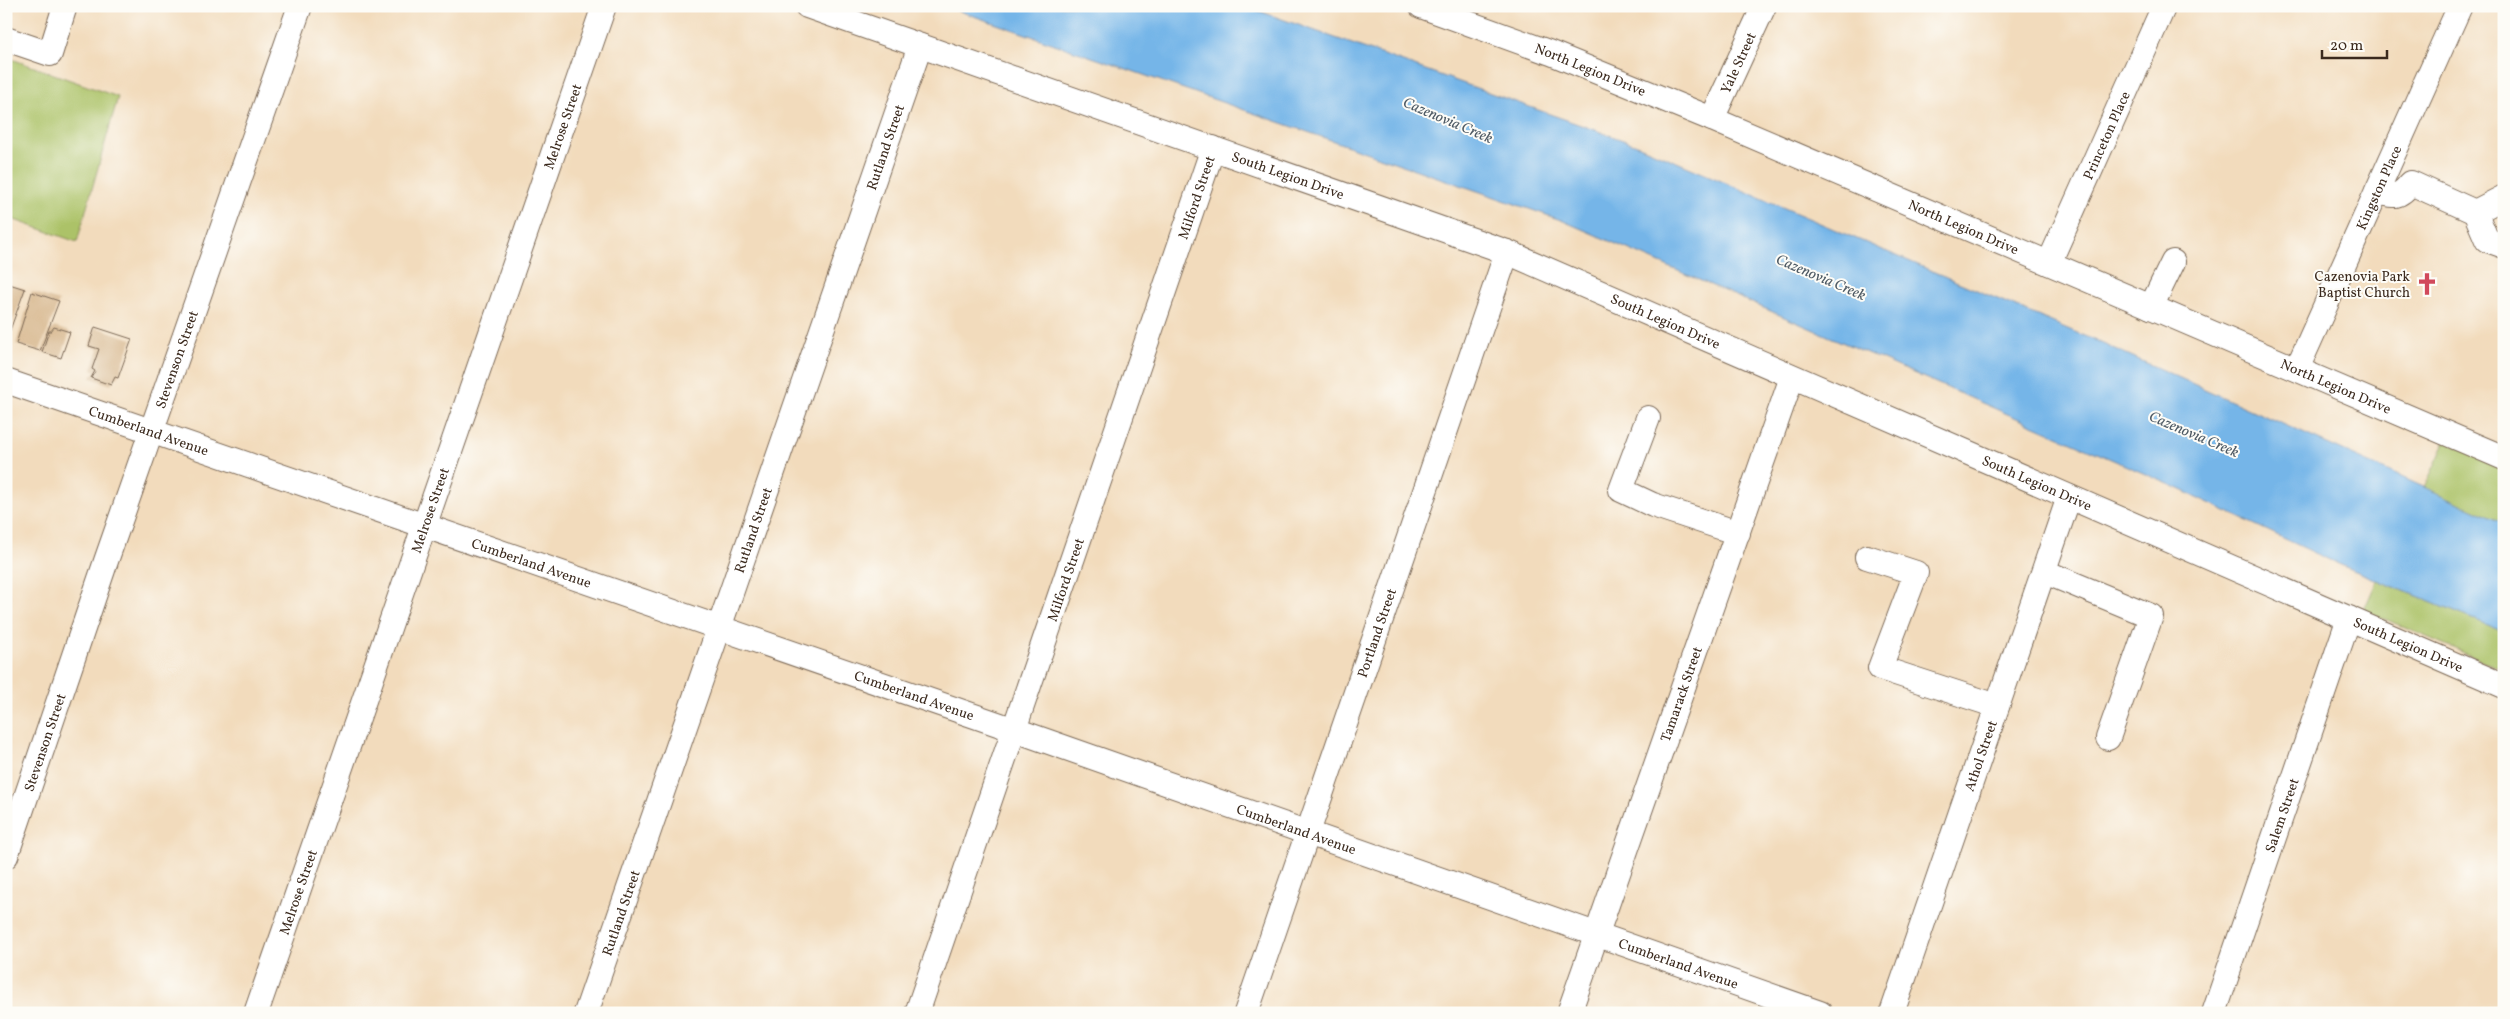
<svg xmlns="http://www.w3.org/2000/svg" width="2510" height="1019" font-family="Vollkorn,serif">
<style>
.green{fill:#acc267;stroke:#747642}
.water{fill:#74b5e8;stroke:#587083}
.building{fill:#d4b184}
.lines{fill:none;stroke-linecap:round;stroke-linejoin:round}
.minor-casing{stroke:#7b6855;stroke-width:26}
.minor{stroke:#fff;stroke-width:24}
.labels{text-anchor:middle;stroke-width:4;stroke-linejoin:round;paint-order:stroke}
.street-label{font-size:14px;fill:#3b2a1e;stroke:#fdfcf7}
.poi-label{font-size:14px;fill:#3b2a1e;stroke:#fdfcf7;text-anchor:end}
.water-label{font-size:15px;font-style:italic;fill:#4f5b65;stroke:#fdfcf7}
</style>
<rect width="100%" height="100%" fill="#fdfcf7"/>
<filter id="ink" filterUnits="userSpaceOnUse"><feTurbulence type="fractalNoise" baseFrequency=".02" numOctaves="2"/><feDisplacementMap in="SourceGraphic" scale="10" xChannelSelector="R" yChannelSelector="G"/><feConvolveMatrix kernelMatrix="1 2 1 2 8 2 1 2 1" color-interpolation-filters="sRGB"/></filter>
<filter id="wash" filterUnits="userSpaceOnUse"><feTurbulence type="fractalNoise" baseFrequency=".0096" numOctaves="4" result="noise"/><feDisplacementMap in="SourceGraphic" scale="20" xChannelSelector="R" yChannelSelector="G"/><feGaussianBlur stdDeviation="1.12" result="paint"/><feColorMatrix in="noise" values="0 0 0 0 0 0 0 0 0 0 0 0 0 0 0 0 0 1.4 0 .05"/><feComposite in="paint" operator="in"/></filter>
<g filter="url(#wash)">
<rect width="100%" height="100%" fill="#f2dbbc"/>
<!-- green -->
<g class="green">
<polygon points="6,57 118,97 77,242 6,217"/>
<polygon points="2446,441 2504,467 2504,523 2424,488"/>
<polygon points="2377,580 2504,632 2504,670 2364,610"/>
</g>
<!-- water -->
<polygon class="water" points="945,6 1245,6 1637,145 2124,353 2504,523 2504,632 2336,563 2173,486 1561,220"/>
<g id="blocks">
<!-- building -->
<g class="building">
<polygon points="6,283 25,289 6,341"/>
<polygon points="32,292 59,301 40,351 16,344"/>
<polygon points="54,327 70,332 61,358 42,352 49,331 51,331"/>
<polygon points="95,327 132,339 118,378 115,377 111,385 91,378 95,371 92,369 99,349 89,346"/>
</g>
</g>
</g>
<g filter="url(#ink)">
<use href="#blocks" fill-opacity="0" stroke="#7b6855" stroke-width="1"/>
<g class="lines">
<defs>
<g id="minor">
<path id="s1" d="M807 6 1507 252 2504 686"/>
<path id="s2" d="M1421 6 1551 53 1712 119 2504 458"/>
<polyline points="6,39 50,54 65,6"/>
<path id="s3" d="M1712 119 1764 6"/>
<path d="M2377 191C2395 197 2398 198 2411 183L2475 212 2504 197"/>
<polyline points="2475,212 2487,240 2504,246"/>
<path id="s4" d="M2049 263 2164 6"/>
<polyline points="2151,307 2173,262"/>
<path id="s5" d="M2297 369 2460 6"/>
<path id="s6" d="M6 381 1015 730 1820 1013"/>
<polyline points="1648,418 1621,490 1653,505 1738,533"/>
<polyline points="1867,557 1916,573 1880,668 1997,706"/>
<polyline points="2045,572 2151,616 2108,738"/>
<path id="s7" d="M6 856 106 561 300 6"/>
<path id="s8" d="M256 1013 604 6"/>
<path id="s9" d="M586 1013 920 46"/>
<path id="s10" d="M917 1013 1213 148"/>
<path id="s11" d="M1246 1013 1507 252"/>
<path id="s12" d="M1569 1013 1792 377"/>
<path id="s13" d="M1892 1013 2069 497"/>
<path id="s14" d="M2214 1013 2349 618"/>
</g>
</defs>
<!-- minor casing -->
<use href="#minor" class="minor-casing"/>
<!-- minor -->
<use href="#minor" class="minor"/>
</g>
</g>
<!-- icons -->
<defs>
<symbol id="church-bare" viewBox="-9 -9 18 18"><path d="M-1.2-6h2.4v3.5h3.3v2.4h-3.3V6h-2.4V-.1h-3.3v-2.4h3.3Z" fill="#d1495b" stroke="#fdfcf7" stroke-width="2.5" paint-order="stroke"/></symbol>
</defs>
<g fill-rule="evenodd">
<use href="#church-bare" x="2411" y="268" width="32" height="32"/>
</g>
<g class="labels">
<!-- street labels -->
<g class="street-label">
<text dy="5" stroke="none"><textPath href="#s3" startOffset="62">Yale Street</textPath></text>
<text dy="5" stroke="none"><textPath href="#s2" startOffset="181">North Legion Drive</textPath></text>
<text dy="5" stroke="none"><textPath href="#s8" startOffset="938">Melrose Street</textPath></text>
<text dy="5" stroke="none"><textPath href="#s4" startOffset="140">Princeton Place</textPath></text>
<text dy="5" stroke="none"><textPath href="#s9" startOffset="916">Rutland Street</textPath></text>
<text dy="5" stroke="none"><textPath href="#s1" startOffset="510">South Legion Drive</textPath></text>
<text dy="5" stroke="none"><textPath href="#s5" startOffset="199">Kingston Place</textPath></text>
<text dy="5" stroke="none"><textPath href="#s10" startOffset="862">Milford Street</textPath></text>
<text dy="5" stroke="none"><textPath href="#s2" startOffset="586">North Legion Drive</textPath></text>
<text dy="5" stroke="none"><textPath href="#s1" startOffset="915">South Legion Drive</textPath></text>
<text dy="5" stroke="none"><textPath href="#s7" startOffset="525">Stevenson Street</textPath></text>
<text dy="5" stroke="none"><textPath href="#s2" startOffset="991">North Legion Drive</textPath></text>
<text dy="5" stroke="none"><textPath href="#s6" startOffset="151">Cumberland Avenue</textPath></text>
<text dy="5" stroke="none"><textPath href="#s1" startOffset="1320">South Legion Drive</textPath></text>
<text dy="5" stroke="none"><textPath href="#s8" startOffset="532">Melrose Street</textPath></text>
<text dy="5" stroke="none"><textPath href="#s9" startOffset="511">Rutland Street</textPath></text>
<text dy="5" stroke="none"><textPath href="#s6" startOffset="556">Cumberland Avenue</textPath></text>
<text dy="5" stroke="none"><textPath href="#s10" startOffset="458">Milford Street</textPath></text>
<text dy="5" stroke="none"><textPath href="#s11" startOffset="402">Portland Street</textPath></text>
<text dy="5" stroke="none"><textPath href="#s1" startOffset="1725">South Legion Drive</textPath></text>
<text dy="5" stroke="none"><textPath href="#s6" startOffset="961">Cumberland Avenue</textPath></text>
<text dy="5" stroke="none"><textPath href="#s12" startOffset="338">Tamarack Street</textPath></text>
<text dy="5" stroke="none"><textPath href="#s7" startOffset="120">Stevenson Street</textPath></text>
<text dy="5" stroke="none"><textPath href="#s13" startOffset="272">Athol Street</textPath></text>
<text dy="5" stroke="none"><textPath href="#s14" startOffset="209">Salem Street</textPath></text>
<text dy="5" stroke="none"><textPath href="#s6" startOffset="1366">Cumberland Avenue</textPath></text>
<text dy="5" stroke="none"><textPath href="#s8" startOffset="128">Melrose Street</textPath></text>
<text dy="5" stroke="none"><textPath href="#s9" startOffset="106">Rutland Street</textPath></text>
<text dy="5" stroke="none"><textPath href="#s6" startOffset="1771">Cumberland Avenue</textPath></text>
</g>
<!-- poi labels -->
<g class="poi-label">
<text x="2410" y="281">Cazenovia Park<tspan x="2410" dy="16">Baptist Church</tspan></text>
</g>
<!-- water labels -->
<g class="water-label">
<text transform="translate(1448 120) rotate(23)" y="5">Cazenovia Creek</text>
<text transform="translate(1821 277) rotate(23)" y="5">Cazenovia Creek</text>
<text transform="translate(2194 434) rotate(23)" y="5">Cazenovia Creek</text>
</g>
</g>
<!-- margin -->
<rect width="2510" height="1019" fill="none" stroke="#fdfcf7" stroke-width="25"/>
<!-- scale -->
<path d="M2322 50v8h65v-8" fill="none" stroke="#3b2a1e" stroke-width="2.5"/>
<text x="2330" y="50" font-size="15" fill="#3b2a1e" stroke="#fdfcf7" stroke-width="4" paint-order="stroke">20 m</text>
</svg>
